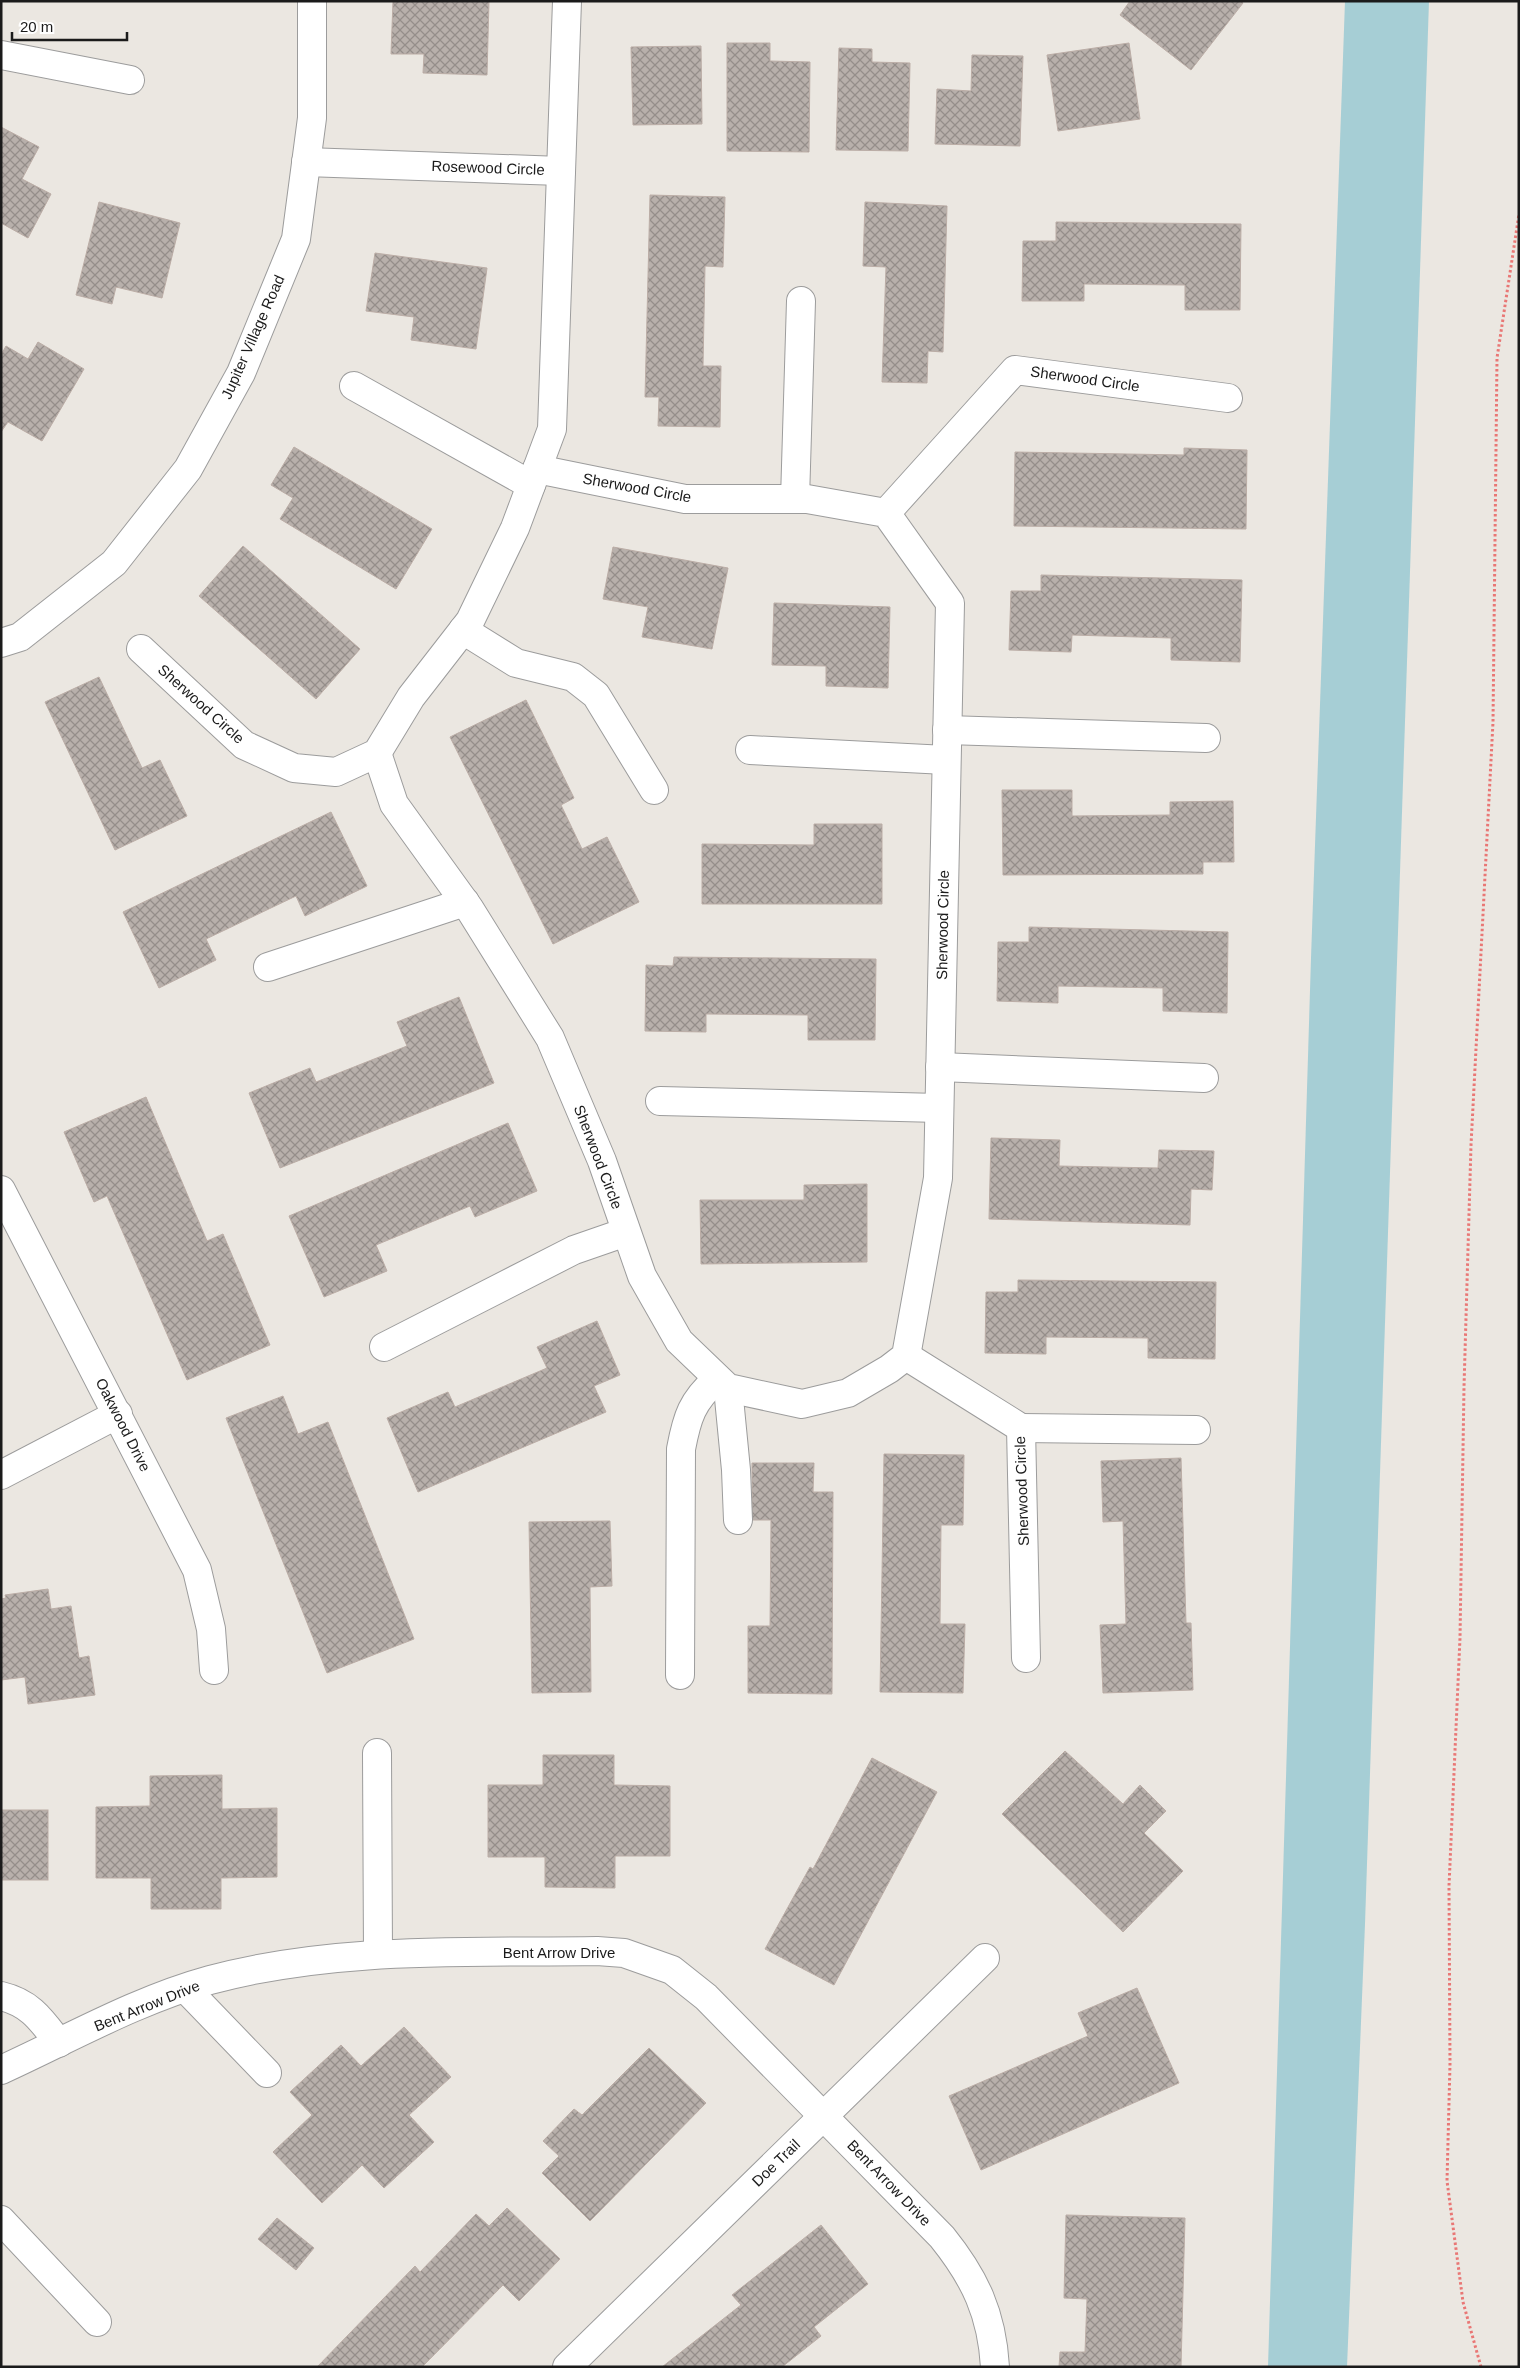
<svg xmlns="http://www.w3.org/2000/svg" width="1520" height="2368" font-family="Helvetica,sans-serif">
<style>
.water{fill:#a6ced5}
.building{fill:url(#building-cross-hatch);stroke:#bbada6}
.lines{fill:none;stroke-linecap:round;stroke-linejoin:round}
.minor-casing{stroke:#9c9c9c;stroke-width:30}
.path{stroke:#e97775;stroke-width:3;stroke-dasharray:2.5 2.5;stroke-linecap:butt}
.minor{stroke:#fff;stroke-width:28}
.labels{text-anchor:middle;stroke-width:4;stroke-linejoin:round;paint-order:stroke}
.street-label{font-size:15px;fill:#1b1b1b;stroke:#fff}
</style>
<defs>
<pattern id="building-cross-hatch" width="8" height="8" patternUnits="userSpaceOnUse" patternTransform="scale(1.25)"><rect width="8" height="8" fill="#b8b0ab"/><path d="M0 0l8 8M0 8l8-8" fill="none" stroke="#958e8a"/></pattern>
</defs>
<rect width="100%" height="100%" fill="#ebe7e1"/>
<!-- water -->
<polygon class="water" points="1345,1 1429,1 1365,1924 1347,2367 1268,2367 1311,958"/>
<!-- building -->
<g class="building">
<polygon points="393,1 489,1 487,75 423,73 424,54 391,54"/>
<polygon points="1130,1 1241,1 1243,3 1191,70 1120,15"/>
<polygon points="727,43 770,43 770,61 810,62 809,152 727,151"/>
<polygon points="1129,43 1140,119 1058,131 1047,55"/>
<polygon points="701,46 702,124 633,125 631,47"/>
<polygon points="839,48 872,49 872,62 910,63 908,151 836,150"/>
<polygon points="972,55 1023,56 1020,146 935,144 937,89 971,91"/>
<polygon points="1,127 39,147 22,179 51,194 28,238 1,223"/>
<polygon points="650,195 725,197 723,267 705,266 703,366 721,366 720,427 658,426 659,397 645,397"/>
<polygon points="99,202 180,223 162,298 116,287 112,304 76,295"/>
<polygon points="865,202 947,206 943,352 928,351 927,383 882,382 886,267 863,266"/>
<polygon points="1056,222 1241,224 1240,310 1185,310 1185,285 1084,284 1084,301 1022,301 1023,241 1056,241"/>
<polygon points="375,253 487,268 476,349 411,340 414,317 366,311"/>
<polygon points="38,342 84,369 42,441 8,422 1,432 1,355 6,346 28,359"/>
<polygon points="294,447 432,529 396,589 280,519 293,498 271,485"/>
<polygon points="1184,448 1247,450 1246,529 1014,526 1015,452 1184,455"/>
<polygon points="243,546 360,649 316,699 199,596"/>
<polygon points="613,547 728,568 712,649 642,637 648,607 603,599"/>
<polygon points="1041,575 1242,580 1240,662 1171,660 1171,638 1072,635 1071,652 1009,650 1011,591 1041,591"/>
<polygon points="774,603 890,607 888,688 826,686 826,666 772,665"/>
<polygon points="99,677 142,768 160,760 187,816 115,850 45,702"/>
<polygon points="526,700 574,798 561,805 582,849 607,837 639,902 553,944 450,737"/>
<polygon points="1002,790 1072,790 1072,816 1170,815 1170,802 1233,801 1234,862 1203,862 1203,874 1003,875"/>
<polygon points="331,812 367,886 305,916 296,896 206,939 216,960 159,988 123,912"/>
<polygon points="814,824 882,824 882,904 702,904 702,844 814,845"/>
<polygon points="1029,927 1228,932 1227,1013 1163,1011 1163,988 1058,986 1058,1003 997,1001 998,942 1029,942"/>
<polygon points="674,957 876,959 875,1040 808,1040 808,1015 706,1014 706,1032 645,1031 646,965 673,966"/>
<polygon points="459,997 494,1083 280,1168 249,1093 310,1068 316,1082 407,1046 397,1022"/>
<polygon points="146,1097 207,1241 223,1234 270,1345 187,1380 107,1196 94,1202 64,1132"/>
<polygon points="508,1123 537,1191 475,1217 470,1206 376,1245 387,1271 324,1297 289,1216"/>
<polygon points="991,1138 1060,1140 1059,1166 1158,1168 1159,1150 1214,1151 1212,1190 1191,1189 1190,1225 989,1219"/>
<polygon points="867,1184 867,1262 701,1264 700,1200 804,1200 804,1185"/>
<polygon points="1018,1280 1216,1282 1215,1359 1148,1358 1148,1338 1046,1337 1046,1354 985,1353 986,1292 1018,1292"/>
<polygon points="597,1321 620,1375 594,1386 606,1412 418,1492 387,1418 448,1392 455,1407 547,1368 537,1347"/>
<polygon points="283,1396 298,1434 328,1422 414,1639 327,1673 226,1418"/>
<polygon points="884,1454 964,1455 963,1525 941,1525 940,1624 965,1624 963,1693 880,1692"/>
<polygon points="1181,1458 1186,1623 1191,1623 1193,1690 1103,1693 1100,1625 1126,1624 1123,1521 1103,1522 1101,1461"/>
<polygon points="752,1463 814,1463 813,1492 833,1492 832,1694 748,1693 748,1626 770,1626 771,1520 752,1520"/>
<polygon points="610,1521 612,1586 590,1587 591,1692 532,1693 529,1522"/>
<polygon points="48,1589 51,1609 71,1606 79,1658 89,1656 95,1695 28,1704 25,1677 1,1680 1,1599 6,1598 5,1595"/>
<polygon points="1065,1751 1123,1804 1140,1785 1166,1811 1144,1833 1183,1871 1123,1932 1002,1814"/>
<polygon points="543,1755 614,1755 614,1785 670,1786 670,1856 615,1856 615,1888 545,1887 545,1857 488,1857 488,1785 543,1785"/>
<polygon points="872,1758 937,1792 834,1985 765,1949 810,1867 813,1869"/>
<polygon points="222,1775 222,1809 277,1808 277,1877 221,1878 221,1909 151,1909 151,1878 96,1878 96,1807 150,1806 150,1776"/>
<rect x="1" y="1810" width="47" height="70"/>
<polygon points="1137,1988 1179,2083 981,2170 949,2096 1088,2036 1078,2013"/>
<polygon points="404,2027 451,2077 409,2115 434,2142 384,2188 362,2165 322,2203 273,2152 312,2115 290,2092 341,2045 361,2066"/>
<polygon points="649,2048 706,2103 590,2221 542,2173 559,2156 543,2141 574,2109 582,2115"/>
<polygon points="507,2208 560,2259 519,2301 503,2285 422,2367 317,2367 415,2266 420,2272 476,2214 489,2226"/>
<polygon points="1066,2215 1185,2218 1181,2367 1059,2367 1060,2352 1085,2352 1087,2299 1064,2298"/>
<polygon points="277,2218 314,2248 296,2270 258,2239"/>
<polygon points="821,2225 868,2284 814,2327 821,2336 782,2367 662,2367 741,2305 732,2295"/>
</g>
<g class="lines">
<defs>
<g id="minor">
<polyline points="1,55 130,80"/>
<polyline points="306,162 561,171"/>
<polyline points="354,386 531,485"/>
<polyline points="795,499 801,301"/>
<polyline points="886,513 1015,370 1228,398"/>
<polyline points="463,630 516,663 573,677 596,695 654,790"/>
<polyline points="1,643 20,637 114,563 188,469 241,373 296,239 312,118 312,1"/>
<polyline points="141,649 244,745 294,768 336,772 377,753 411,697 470,621 515,528 552,429 567,1"/>
<polyline points="947,730 1206,738"/>
<polyline points="750,750 946,760"/>
<polyline points="377,753 394,804 469,908 550,1038 602,1161 642,1276 679,1341 728,1388 802,1404 848,1393 889,1369 906,1356 938,1178 950,603 886,513 807,499 685,499 537,469"/>
<polyline points="268,967 465,902"/>
<polyline points="940,1067 1204,1078"/>
<polyline points="660,1101 939,1108"/>
<polyline points="1,1190 197,1570 211,1629 214,1670"/>
<polyline points="384,1347 574,1250 626,1232"/>
<polyline points="906,1356 1021,1428 1026,1658"/>
<polyline points="728,1388 736,1470 738,1520"/>
<polyline points="1021,1428 1196,1430"/>
<polyline points="1,1475 118,1414"/>
<path d="M680 1675 681 1449C687 1417 692 1401 717 1379"/>
<polyline points="377,1753 378,1954"/>
<polyline points="186,1989 267,2073"/>
<path d="M1 1996C31 2003 42 2021 59 2043"/>
<path d="M1 2070C69 2039 137 2000 210 1980 336 1946 468 1953 597 1951L624 1953 672 1970 706 1997 942 2237C975 2278 992 2314 995 2367"/>
<polyline points="1,2220 97,2322"/>
<polyline points="567,2367 985,1958"/>
</g>
</defs>
<!-- minor casing -->
<use href="#minor" class="minor-casing"/>
<!-- path -->
<polyline class="path" points="1481,2367 1463,2302 1447,2181 1450,2064 1449,1886 1460,1638 1464,1387 1471,1145 1493,722 1497,358 1519,214"/>
<!-- minor -->
<use href="#minor" class="minor"/>
</g>
<g class="labels">
<!-- street labels -->
<g class="street-label">
<text transform="translate(488 168) rotate(2)" y="5">Rosewood Circle</text>
<text transform="translate(253 337) rotate(-66)" y="5">Jupiter Village Road</text>
<text transform="translate(1085 379) rotate(8)" y="5">Sherwood Circle</text>
<text transform="translate(637 488) rotate(10)" y="5">Sherwood Circle</text>
<text transform="translate(201 704) rotate(42)" y="5">Sherwood Circle</text>
<text transform="translate(943 925) rotate(-89)" y="5">Sherwood Circle</text>
<text transform="translate(598 1157) rotate(69)" y="5">Sherwood Circle</text>
<text transform="translate(123 1425) rotate(63)" y="5">Oakwood Drive</text>
<text transform="translate(1022 1491) rotate(-92)" y="5">Sherwood Circle</text>
<text x="559" y="1958">Bent Arrow Drive</text>
<text transform="translate(147 2006) rotate(-22)" y="5">Bent Arrow Drive</text>
<text transform="translate(776 2163) rotate(-44)" y="5">Doe Trail</text>
<text transform="translate(889 2183) rotate(46)" y="5">Bent Arrow Drive</text>
</g>
</g>
<!-- border -->
<rect width="1520" height="2368" fill="none" stroke="#1b1b1b" stroke-width="5"/>
<!-- scale -->
<path d="M12 32v8h115v-8" fill="none" stroke="#1b1b1b" stroke-width="2.5"/>
<text x="20" y="32" font-size="15" fill="#1b1b1b" stroke="#ffffff" stroke-width="4" paint-order="stroke">20 m</text>
</svg>
